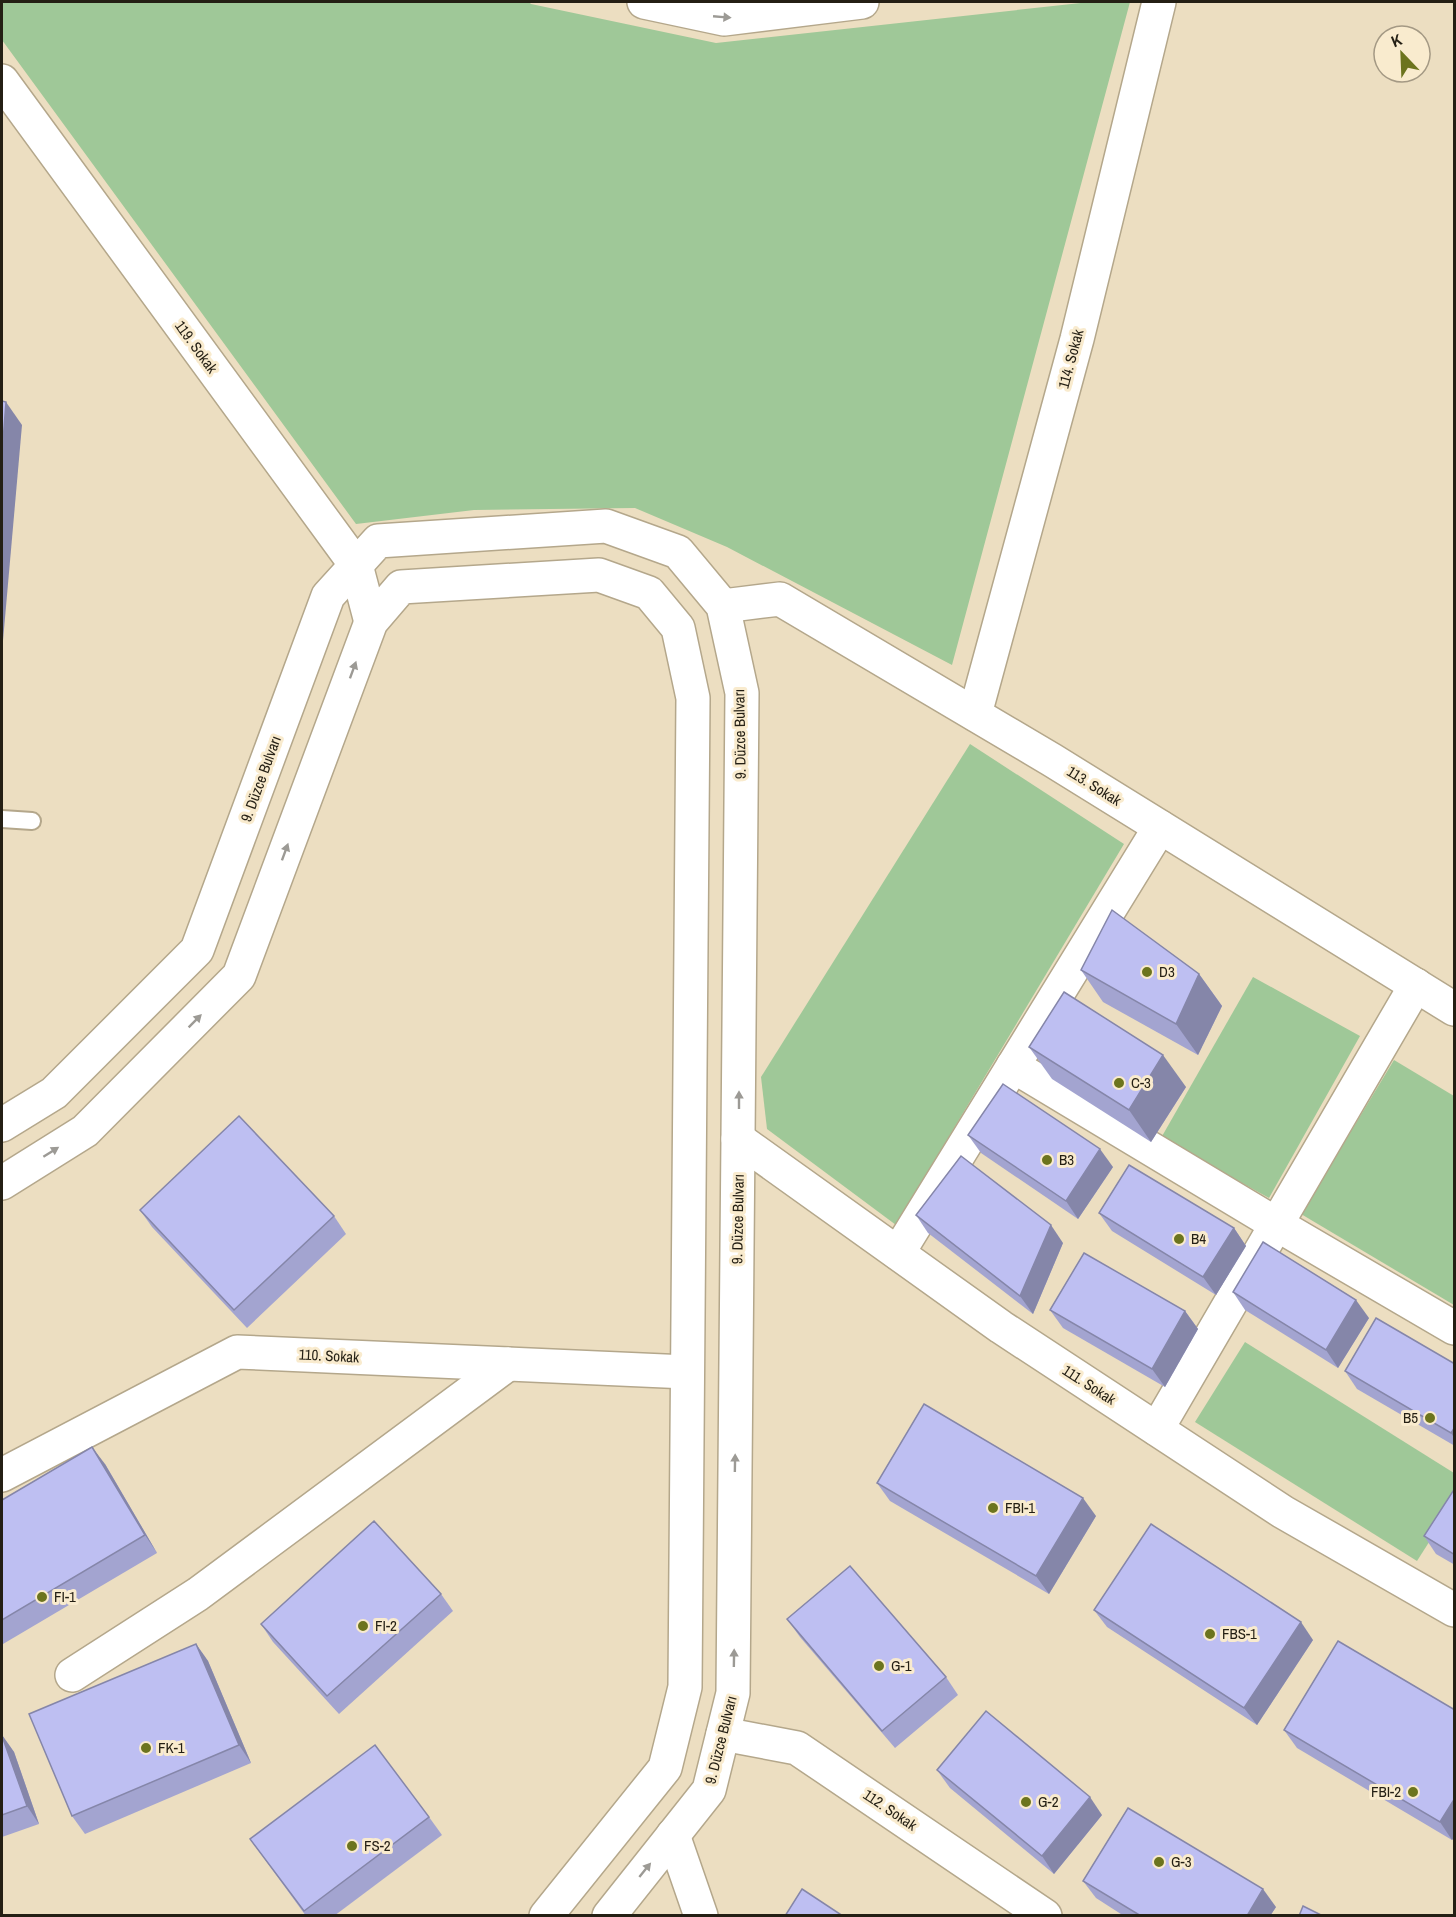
<svg xmlns="http://www.w3.org/2000/svg" width="1456" height="1917" font-family="'Archivo Narrow',sans-serif">
<style>
.green{fill:#9fc898}
.lines{fill:none;stroke-linecap:round;stroke-linejoin:round}
.service-casing{stroke:#b4a78b;stroke-width:20}
.minor-casing{stroke:#b4a78b;stroke-width:36}
.secondary-casing{stroke:#b4a78b;stroke-width:36}
.service{stroke:#fff;stroke-width:16}
.minor{stroke:#fff;stroke-width:33}
.secondary{stroke:#fff;stroke-width:33}
.wall{fill:#a3a4d0}
.shaded-wall{fill:#8586a9}
.building{fill:#bebff2;stroke:#8586a9;stroke-width:1.5}
.oneway{fill:#9c9a95}
.poi-dot{fill:#6c741e;stroke:#f9ebce;stroke-width:2}
.labels{text-anchor:middle;stroke-width:6;stroke-linejoin:round;paint-order:stroke}
.street-label{font-size:15px;fill:#241f14;stroke:#f9ebce}
.poi-label{font-size:15px;fill:#241f14;stroke:#f9ebce;text-anchor:start}
</style>
<rect width="100%" height="100%" fill="#ecdec1"/>
<!-- green -->
<g class="green">
<polygon points="2,2 529,2 531,4 716,43 1090,2 1130,2 952,665 727,547 635,508 474,510 356,524 2,40"/>
<polygon points="970,744 1124,844 896,1225 767,1129 761,1077"/>
<polygon points="1253,977 1360,1036 1269,1198 1161,1138"/>
<polygon points="1394,1060 1454,1096 1454,1305 1301,1214"/>
<polygon points="1245,1342 1454,1473 1454,1503 1417,1561 1195,1422"/>
</g>
<g class="lines">
<defs>
<polyline id="service" points="2,819 32,821"/>
<g id="minor">
<polyline points="644,2 724,19 862,2"/>
<polyline points="2,81 356,565 371,622"/>
<polyline points="723,606 780,599 1052,760 1454,1009"/>
<polyline points="975,714 1077,339 1159,2"/>
<polyline points="1013,1066 1276,1224 1454,1328"/>
<polyline points="738,1139 1001,1327 1283,1512 1454,1610"/>
<polyline points="898,1253 1160,827"/>
<polyline points="1157,1429 1416,985"/>
<polyline points="2,1475 237,1352 687,1372"/>
<polyline points="72,1675 198,1594 508,1364"/>
<polyline points="723,1734 797,1748 1045,1916"/>
<polyline points="673,1835 701,1916"/>
</g>
<g id="secondary">
<polyline points="2,1125 54,1093 197,950 328,596 378,541 606,526 678,552 723,606 742,693 733,1693 709,1790 609,1916"/>
<polyline points="2,1183 85,1131 239,976 371,622 401,587 599,575 649,593 678,628 693,698 685,1687 665,1768 546,1916"/>
</g>
</defs>
<!-- service casing -->
<use href="#service" class="service-casing"/>
<!-- minor casing -->
<use href="#minor" class="minor-casing"/>
<!-- secondary casing -->
<use href="#secondary" class="secondary-casing"/>
<!-- service -->
<use href="#service" class="service"/>
<!-- minor -->
<use href="#minor" class="minor"/>
<!-- secondary -->
<use href="#secondary" class="secondary"/>
</g>
<!-- wall -->
<g class="wall">
<polygon points="1081,970 1199,974 1222,1006 1198,1055 1103,1002"/>
<polygon points="1029,1047 1186,1087 1151,1142 1052,1079"/>
<polygon points="968,1135 1113,1167 1078,1219 981,1153"/>
<polygon points="140,1210 334,1216 346,1234 247,1328 152,1227"/>
<polygon points="1099,1213 1234,1228 1246,1246 1216,1295 1112,1231"/>
<polygon points="916,1215 1063,1243 1033,1314 928,1233"/>
<polygon points="1233,1292 1369,1318 1338,1368 1245,1310"/>
<polygon points="1050,1310 1185,1311 1198,1329 1165,1387 1063,1328"/>
<polygon points="1455,1364 1455,1446 1357,1389 1345,1371"/>
<polygon points="105,1464 157,1553 3,1644 2,1642 2,1500"/>
<polygon points="877,1483 1096,1516 1049,1594 890,1501"/>
<polygon points="1455,1488 1455,1565 1436,1554 1424,1536"/>
<polygon points="441,1594 453,1611 339,1714 273,1642 261,1624"/>
<polygon points="1094,1610 1313,1640 1257,1725 1107,1627"/>
<polygon points="787,1619 946,1677 958,1695 895,1748 800,1637"/>
<polygon points="196,1644 208,1661 251,1763 85,1834 72,1816"/>
<polygon points="1455,1710 1455,1837 1452,1840 1297,1748 1284,1730"/>
<polygon points="2,1735 14,1752 39,1824 2,1837"/>
<polygon points="937,1770 1102,1815 1054,1874 950,1788"/>
<polygon points="429,1817 442,1835 334,1916 306,1916 250,1839"/>
<polygon points="1083,1881 1276,1907 1270,1916 1124,1916 1096,1898"/>
</g>
<!-- shaded-wall -->
<g class="shaded-wall">
<polygon points="6,402 22,425 2,652 2,454"/>
<polygon points="1199,974 1222,1006 1198,1055 1176,1024"/>
<polygon points="1163,1055 1186,1087 1151,1142 1129,1110"/>
<polygon points="1100,1149 1113,1167 1078,1219 1066,1201"/>
<polygon points="1051,1225 1063,1243 1033,1314 1020,1296"/>
<polygon points="1234,1228 1246,1246 1216,1295 1203,1277"/>
<polygon points="1356,1300 1369,1318 1338,1368 1326,1350"/>
<polygon points="1185,1311 1198,1329 1165,1387 1152,1369"/>
<polygon points="1455,1427 1455,1439 1451,1433"/>
<polygon points="92,1447 105,1464 157,1553 145,1535"/>
<polygon points="1083,1498 1096,1516 1049,1594 1036,1576"/>
<polygon points="1301,1622 1313,1640 1257,1725 1244,1708"/>
<polygon points="196,1644 208,1661 251,1763 239,1745"/>
<polygon points="2,1735 14,1752 39,1824 27,1806"/>
<polygon points="1090,1797 1102,1815 1054,1874 1042,1856"/>
<polygon points="1455,1798 1455,1837 1452,1840 1440,1822"/>
<polygon points="1263,1889 1276,1907 1270,1916 1247,1916"/>
</g>
<!-- building -->
<g class="building">
<polygon points="2,401 6,402 2,454"/>
<polygon points="1112,910 1199,974 1176,1024 1081,970"/>
<polygon points="1064,992 1163,1055 1129,1110 1029,1047"/>
<polygon points="1003,1084 1100,1149 1066,1201 968,1135"/>
<polygon points="239,1116 334,1216 234,1310 140,1210"/>
<polygon points="961,1156 1051,1225 1020,1296 916,1215"/>
<polygon points="1129,1165 1234,1228 1203,1277 1099,1213"/>
<polygon points="1263,1242 1356,1300 1326,1350 1233,1292"/>
<polygon points="1084,1253 1185,1311 1152,1369 1050,1310"/>
<polygon points="1376,1318 1455,1364 1455,1427 1451,1433 1345,1371"/>
<polygon points="924,1404 1083,1498 1036,1576 877,1483"/>
<polygon points="92,1447 145,1535 2,1620 2,1500"/>
<polygon points="1455,1488 1455,1555 1424,1536"/>
<polygon points="374,1521 441,1594 327,1696 261,1624"/>
<polygon points="1151,1524 1301,1622 1244,1708 1094,1610"/>
<polygon points="850,1566 946,1677 882,1731 787,1619"/>
<polygon points="1338,1641 1455,1710 1455,1798 1440,1822 1284,1730"/>
<polygon points="196,1644 239,1745 72,1816 29,1714"/>
<polygon points="986,1711 1090,1797 1042,1856 937,1770"/>
<polygon points="2,1736 27,1806 2,1815"/>
<polygon points="375,1745 429,1817 304,1911 250,1839"/>
<polygon points="1128,1808 1263,1889 1247,1916 1141,1916 1083,1881"/>
<polygon points="802,1889 843,1916 785,1916"/>
<polygon points="1303,1906 1323,1916 1299,1916"/>
</g>
<!-- one-way arrows -->
<defs><path id="oneway-solid" d="M-6-.8H1V-3.2L6.5 0L1 3.2V.8H-6Z" transform="scale(1.5)"/></defs>
<g class="oneway">
<use href="#oneway-solid" transform="translate(722 17) rotate(5)"/>
<use href="#oneway-solid" transform="translate(353 670) rotate(-70)"/>
<use href="#oneway-solid" transform="translate(285 852) rotate(-70)"/>
<use href="#oneway-solid" transform="translate(195 1021) rotate(-45)"/>
<use href="#oneway-solid" transform="translate(739 1100) rotate(-90)"/>
<use href="#oneway-solid" transform="translate(51 1152) rotate(-32)"/>
<use href="#oneway-solid" transform="translate(735 1463) rotate(-89)"/>
<use href="#oneway-solid" transform="translate(734 1658) rotate(-89)"/>
<use href="#oneway-solid" transform="translate(645 1870) rotate(-51)"/>
</g>
<!-- markers -->
<g class="poi-dot">
<circle cx="1147" cy="972" r="6"/>
<circle cx="1119" cy="1083" r="6"/>
<circle cx="1047" cy="1160" r="6"/>
<circle cx="1179" cy="1239" r="6"/>
<circle cx="1430" cy="1418" r="6"/>
<circle cx="993" cy="1508" r="6"/>
<circle cx="42" cy="1597" r="6"/>
<circle cx="363" cy="1626" r="6"/>
<circle cx="1210" cy="1634" r="6"/>
<circle cx="879" cy="1666" r="6"/>
<circle cx="146" cy="1748" r="6"/>
<circle cx="1413" cy="1792" r="6"/>
<circle cx="1026" cy="1802" r="6"/>
<circle cx="352" cy="1846" r="6"/>
<circle cx="1159" cy="1862" r="6"/>
</g>
<g class="labels">
<!-- street labels -->
<g class="street-label">
<text transform="translate(196 347) rotate(54)" y="5">119. Sokak</text>
<text transform="translate(1071 359) rotate(-75)" y="5">114. Sokak</text>
<text transform="translate(740 734) rotate(-91)" y="5">9. Düzce Bulvarı</text>
<text transform="translate(261 779) rotate(-70)" y="5">9. Düzce Bulvarı</text>
<text transform="translate(1094 786) rotate(32)" y="5">113. Sokak</text>
<text transform="translate(738 1219) rotate(-89)" y="5">9. Düzce Bulvarı</text>
<text transform="translate(329 1356) rotate(3)" y="5">110. Sokak</text>
<text transform="translate(1089 1385) rotate(33)" y="5">111. Sokak</text>
<text transform="translate(721 1740) rotate(-76)" y="5">9. Düzce Bulvarı</text>
<text transform="translate(890 1810) rotate(34)" y="5">112. Sokak</text>
</g>
<!-- poi labels -->
<g class="poi-label">
<text x="1159" y="977">D3</text>
<text x="1131" y="1088">C-3</text>
<text x="1059" y="1165">B3</text>
<text x="1191" y="1244">B4</text>
<text x="1418" y="1423" text-anchor="end">B5</text>
<text x="1005" y="1513">FBI-1</text>
<text x="54" y="1602">FI-1</text>
<text x="375" y="1631">FI-2</text>
<text x="1222" y="1639">FBS-1</text>
<text x="891" y="1671">G-1</text>
<text x="158" y="1753">FK-1</text>
<text x="1401" y="1797" text-anchor="end">FBI-2</text>
<text x="1038" y="1807">G-2</text>
<text x="364" y="1851">FS-2</text>
<text x="1171" y="1867">G-3</text>
</g>
</g>
<!-- border -->
<rect width="1456" height="1917" fill="none" stroke="#241f14" stroke-width="6"/>
<!-- north arrow -->
<g transform="translate(1402 54) rotate(337)"><circle r="28" fill="#f9ebce" stroke="#a49984" stroke-width="1.5"/>
<path d="M0-4.5L10 22L0 15L-10 22Z" fill="#6c741e"/>
<text y="-9" font-size="16" font-weight="bold" text-anchor="middle" fill="#241f14">K</text>
</g>
</svg>
